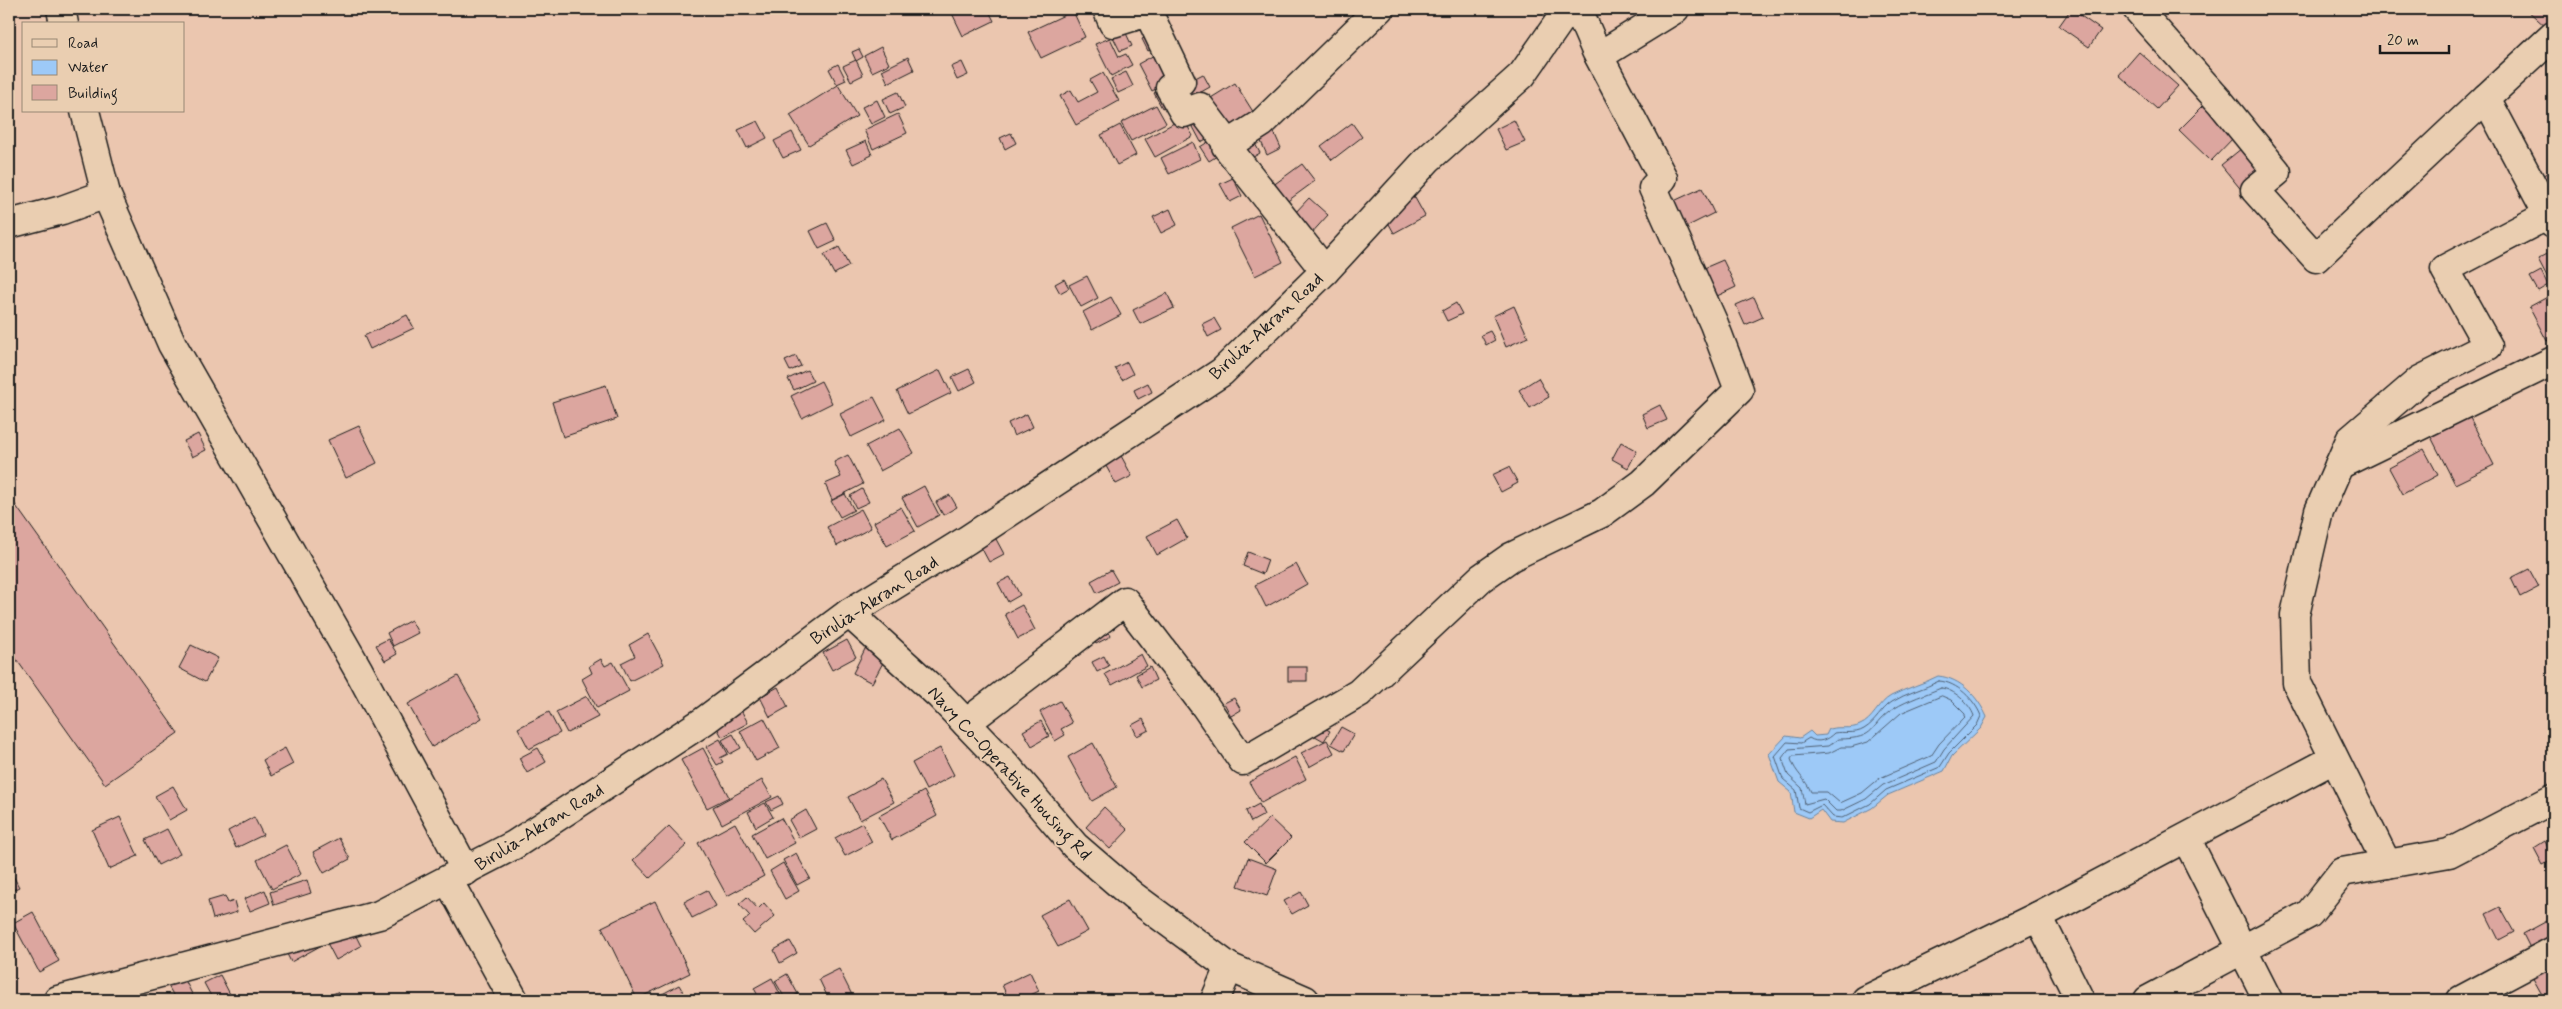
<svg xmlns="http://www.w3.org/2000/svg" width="2562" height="1009" font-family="Mynerve,sans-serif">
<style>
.water{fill:#9dc9f7;stroke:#69849f}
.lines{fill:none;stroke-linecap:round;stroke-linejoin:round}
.shore{stroke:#506174;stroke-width:1}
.building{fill:#dca69f;stroke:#1c1c1c}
.minor-casing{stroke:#1c1c1c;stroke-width:31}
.tertiary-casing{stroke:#1c1c1c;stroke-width:31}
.minor{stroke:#eaceb1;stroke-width:28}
.tertiary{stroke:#eaceb1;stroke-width:28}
.labels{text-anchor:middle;stroke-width:4;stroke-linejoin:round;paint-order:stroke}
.street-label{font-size:18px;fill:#1c1c1c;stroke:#eaceb1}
</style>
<rect width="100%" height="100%" fill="#ebc6af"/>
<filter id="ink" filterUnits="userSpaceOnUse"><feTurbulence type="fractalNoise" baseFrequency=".02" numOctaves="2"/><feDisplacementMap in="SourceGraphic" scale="10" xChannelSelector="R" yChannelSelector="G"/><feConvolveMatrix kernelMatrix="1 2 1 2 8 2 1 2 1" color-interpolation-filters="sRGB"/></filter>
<g filter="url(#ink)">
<!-- water -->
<path class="water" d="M1938 676C1961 678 1978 697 1987 717L1981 728 1952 756 1944 771 1888 795 1872 808 1843 823 1830 822 1821 810 1809 818 1794 812 1791 792 1779 782 1769 754 1786 736 1800 738 1810 731 1815 736 1826 735 1829 729C1840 726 1850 730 1860 725 1873 720 1878 703 1891 696 1906 688 1923 684 1938 676Z"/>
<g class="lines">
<!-- shore -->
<g class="shore">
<path d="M1939 681C1957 682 1975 700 1981 716L1977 725 1949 753 1940 767 1886 790 1870 804 1842 818 1833 817 1822 805 1808 812 1799 808 1796 790 1783 779 1775 756 1787 742 1801 743 1809 738C1818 744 1827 740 1834 733 1844 731 1854 735 1864 729 1876 722 1881 709 1892 702 1906 693 1924 689 1939 681Z"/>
<path d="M1941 688C1954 689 1970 704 1974 716L1944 749 1936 762 1883 785 1866 799 1841 811H1836L1824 799 1805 804 1802 788 1788 775 1782 758 1789 749 1828 746 1838 739C1880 739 1867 725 1895 708 1906 701 1929 693 1941 688Z"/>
<path d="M1942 696 1951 700 1965 714V717L1939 744 1931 756 1880 778 1862 793 1840 803 1827 792H1811C1806 779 1795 773 1791 759L1793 756 1829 753 1841 747H1851L1868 742 1901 713Z"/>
</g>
</g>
<!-- building -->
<g class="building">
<polygon points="950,9 988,9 994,21 963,36"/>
<polygon points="2071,9 2101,30 2089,47 2059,26"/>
<polygon points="2526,9 2550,9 2553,12 2553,22 2547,28"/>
<polygon points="1073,11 1085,37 1041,58 1028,32"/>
<polygon points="1124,29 1132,46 1120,51 1112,35"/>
<polygon points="1157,32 1162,44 1148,51 1142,39"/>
<polygon points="1110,38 1119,57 1126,54 1132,65 1111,76 1095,44"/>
<polygon points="881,47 889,64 872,72 864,56"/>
<polygon points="859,49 863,57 856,61 852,52"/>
<polygon points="2139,52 2178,86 2157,109 2119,75"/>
<polygon points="1158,53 1173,80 1152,91 1138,64"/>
<polygon points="908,57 914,70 888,83 882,70"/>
<polygon points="856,60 863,75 851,81 843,66"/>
<polygon points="962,62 968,75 957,80 951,67"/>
<polygon points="838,64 846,80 837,84 829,69"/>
<polygon points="1126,72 1133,86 1118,93 1111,79"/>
<polygon points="1103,73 1119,101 1076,125 1060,96 1071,90 1078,102 1097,92 1090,80"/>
<polygon points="1203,74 1210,87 1185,101 1178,87"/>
<polygon points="1235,83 1257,118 1228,136 1206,101"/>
<polygon points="838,85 857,116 809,145 790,115"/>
<polygon points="1163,87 1172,103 1162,108 1154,93"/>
<polygon points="898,92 905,107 890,114 883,99"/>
<polygon points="877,100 885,117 871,124 862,107"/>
<polygon points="2205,104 2236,135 2211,161 2179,130"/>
<polygon points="1156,105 1166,123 1131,141 1121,123"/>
<polygon points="898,114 907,133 873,149 864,130"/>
<polygon points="1183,118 1193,136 1155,157 1145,139"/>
<polygon points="1202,119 1212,136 1201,142 1192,125"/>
<polygon points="1514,120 1525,142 1506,150 1496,129"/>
<polygon points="758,121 767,138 747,148 738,130"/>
<polygon points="1352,123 1362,137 1332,160 1321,146"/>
<polygon points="1120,125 1136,155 1117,165 1101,135"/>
<polygon points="1273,130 1281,148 1267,155 1259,137"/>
<polygon points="792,132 801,150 783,158 774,141"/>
<polygon points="1011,133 1016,143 1005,149 1000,138"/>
<polygon points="1216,137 1225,151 1209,161 1200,147"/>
<polygon points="1253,140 1260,153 1240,165 1232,152"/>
<polygon points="866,141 872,155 853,164 846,150"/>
<polygon points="1193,142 1200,159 1169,174 1161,158"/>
<polygon points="2247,144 2269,171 2243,192 2221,165"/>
<polygon points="1302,164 1315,181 1285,203 1272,186"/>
<polygon points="2553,170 2553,202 2537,178"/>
<polygon points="1233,178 1242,196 1230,202 1220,184"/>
<polygon points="1702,188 1714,213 1686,227 1674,201"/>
<polygon points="1410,189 1425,216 1394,233 1379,206"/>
<polygon points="1309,198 1328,215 1299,247 1280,229"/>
<polygon points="1170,209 1177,225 1161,233 1153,217"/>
<polygon points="1259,214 1283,262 1255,276 1231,228"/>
<polygon points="827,223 836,241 819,249 810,231"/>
<polygon points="839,247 849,266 834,274 824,255"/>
<polygon points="2553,251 2553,280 2550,282 2538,259"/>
<polygon points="1723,260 1736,287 1715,297 1702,269"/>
<polygon points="2541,271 2548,285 2538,291 2530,277"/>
<polygon points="1087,276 1098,298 1081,307 1069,285"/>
<polygon points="1064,279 1069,288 1060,293 1055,284"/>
<polygon points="1167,293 1174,308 1140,324 1133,310"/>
<polygon points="2553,294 2553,338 2547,341 2529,307"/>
<polygon points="1111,297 1121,315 1092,330 1083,312"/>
<polygon points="1754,297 1763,317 1745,325 1736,305"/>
<polygon points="1456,303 1462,314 1447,321 1442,311"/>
<polygon points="1514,306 1528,337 1506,347 1493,316"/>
<polygon points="407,315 414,328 370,349 364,336"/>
<polygon points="1214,318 1221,330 1208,337 1202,324"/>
<polygon points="1490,331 1495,340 1486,345 1481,335"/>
<polygon points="796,356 801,366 790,371 785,361"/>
<polygon points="1127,362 1133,374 1122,380 1115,368"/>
<polygon points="969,369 976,382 959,391 952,377"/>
<polygon points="807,370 813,381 794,390 788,379"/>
<polygon points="940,370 951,393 908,414 897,391"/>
<polygon points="1538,378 1549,397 1530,408 1519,390"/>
<polygon points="821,381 832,403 802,418 791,396"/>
<polygon points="1148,383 1152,392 1138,399 1134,390"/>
<polygon points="606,385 617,419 563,437 552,402"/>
<polygon points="874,397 886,420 851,437 840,414"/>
<polygon points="1660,405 1667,420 1648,428 1642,414"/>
<polygon points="1027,414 1033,427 1014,436 1008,423"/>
<polygon points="2468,414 2494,465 2455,484 2429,433"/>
<polygon points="359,426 377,463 346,478 328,440"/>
<polygon points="900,428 914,453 880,471 866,446"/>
<polygon points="198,434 206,450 192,457 184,441"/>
<polygon points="1113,441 1132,476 1116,484 1097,450"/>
<polygon points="1621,442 1637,451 1628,468 1612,459"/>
<polygon points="2424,449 2438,475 2403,494 2389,468"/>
<polygon points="848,455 863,484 832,500 825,484 841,477 834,462"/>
<polygon points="1509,467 1518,483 1501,492 1492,475"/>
<polygon points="924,486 939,515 918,527 902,498"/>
<polygon points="862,489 869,502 856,508 850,496"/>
<polygon points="845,494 854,510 840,517 831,501"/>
<polygon points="950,495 957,507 943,515 936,502"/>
<polygon points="9,496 178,733 105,784 9,649"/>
<polygon points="901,507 915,531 887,546 874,522"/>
<polygon points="861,509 871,528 837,546 827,527"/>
<polygon points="1177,520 1187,538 1157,555 1147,536"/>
<polygon points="989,526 1004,554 989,562 974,534"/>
<polygon points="1248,552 1268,560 1263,574 1243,566"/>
<polygon points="1296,564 1307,584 1266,607 1255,585"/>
<polygon points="2529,569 2539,587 2520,597 2511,578"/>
<polygon points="1111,570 1118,582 1097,593 1091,581"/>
<polygon points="1010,577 1020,595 1008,602 998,583"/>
<polygon points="1022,605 1035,630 1018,639 1005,614"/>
<polygon points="411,620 418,633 393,646 387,633"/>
<polygon points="1105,626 1111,636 1096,644 1090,634"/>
<polygon points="648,634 664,664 630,681 621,663 635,656 629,645"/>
<polygon points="388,639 397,654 385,661 376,645"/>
<polygon points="847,640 856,657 832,670 823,653"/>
<polygon points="191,645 218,658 205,682 179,668"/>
<polygon points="866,647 886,657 872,683 853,673"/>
<polygon points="1141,654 1147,666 1112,685 1105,674"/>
<polygon points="1104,656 1109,666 1097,672 1092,662"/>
<polygon points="601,659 605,666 613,662 629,691 597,708 582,679 592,673 589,666"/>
<polygon points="1150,667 1156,680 1142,687 1136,675"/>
<rect x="1288" y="667" width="19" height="14"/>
<polygon points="458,676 482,718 432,747 408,704"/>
<polygon points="778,687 788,707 770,717 760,697"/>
<polygon points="587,696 598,717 567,733 556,712"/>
<polygon points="1234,698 1241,710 1231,716 1224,703"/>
<polygon points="1060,701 1072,723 1061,729 1065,735 1055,741 1040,712"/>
<polygon points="741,710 748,723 722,737 712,718"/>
<polygon points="549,712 560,733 529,749 518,728"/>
<polygon points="764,718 780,748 756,761 740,731"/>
<polygon points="1143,719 1149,730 1137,736 1132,725"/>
<polygon points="1041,721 1049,736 1032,746 1023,731"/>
<polygon points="1313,722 1330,731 1324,741 1308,732"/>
<polygon points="1341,727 1354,734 1344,751 1331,744"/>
<polygon points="733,734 741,748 730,754 722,740"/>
<polygon points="720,739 728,754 720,758 723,762 717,765 706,747"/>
<polygon points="1327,740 1334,753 1309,767 1301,753"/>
<polygon points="1093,743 1117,787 1092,801 1068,757"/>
<polygon points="285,748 293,764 271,776 263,760"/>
<polygon points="538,748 546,762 527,773 519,758"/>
<polygon points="703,748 729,797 707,808 681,760"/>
<polygon points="940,748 954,775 926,790 912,763"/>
<polygon points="1295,757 1306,779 1261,803 1249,782"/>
<polygon points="881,779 894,802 860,820 848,797"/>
<polygon points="762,780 772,797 722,824 713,807"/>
<polygon points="173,786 187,810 169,820 155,796"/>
<polygon points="924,791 937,816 892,840 879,816"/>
<polygon points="779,796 783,804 771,810 766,802"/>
<polygon points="765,803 773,817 756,827 748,812"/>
<polygon points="1259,804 1264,815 1251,822 1246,811"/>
<polygon points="1104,807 1128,830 1110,849 1086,827"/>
<polygon points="806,810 816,829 799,838 789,820"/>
<polygon points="120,817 138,856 109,869 92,830"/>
<polygon points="254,817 263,835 236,848 228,831"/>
<polygon points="781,818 795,843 765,859 752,834"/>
<polygon points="1270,818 1291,838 1266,863 1245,842"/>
<polygon points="735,823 764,876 727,896 698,843"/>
<polygon points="862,823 872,842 845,856 835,838"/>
<polygon points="669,826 687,845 650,878 633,860"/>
<polygon points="167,829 180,854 158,865 145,840"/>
<polygon points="339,838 350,859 324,873 313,852"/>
<polygon points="2545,841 2553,860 2543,865 2534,848"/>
<polygon points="286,845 301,874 272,889 257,860"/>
<polygon points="796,853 810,878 797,885 783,860"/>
<polygon points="1248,858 1277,869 1267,896 1238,886"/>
<polygon points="783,863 799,891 785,899 770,871"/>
<polygon points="9,868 19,887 9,892"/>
<polygon points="307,880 311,893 274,905 270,892"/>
<polygon points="265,890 270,903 250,911 244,899"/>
<polygon points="707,890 716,906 692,918 684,902"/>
<polygon points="1301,892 1308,905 1292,914 1284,901"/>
<polygon points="225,896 228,903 234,901 237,912 213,919 208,901"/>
<polygon points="747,897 758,909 764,903 775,916 754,934 743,922 750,916 739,904"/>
<polygon points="1070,899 1088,931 1058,947 1040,915"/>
<polygon points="655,901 690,973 637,999 602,927"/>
<polygon points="2500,907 2514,932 2499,940 2486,914"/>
<polygon points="33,912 59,961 39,972 13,923"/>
<polygon points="2547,921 2553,932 2553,938 2531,950 2523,934"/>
<polygon points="311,924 322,945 291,962 282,944"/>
<polygon points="317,924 355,934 361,946 336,960"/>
<polygon points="790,941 797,953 780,963 774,950"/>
<polygon points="2549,963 2553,972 2553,1000 2545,1000 2530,973"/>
<polygon points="839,969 852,995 841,1000 829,1000 819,979"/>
<polygon points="126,971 140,996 132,1000 124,1000 112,978"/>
<polygon points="1030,972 1039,991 1020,1000 1009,1000 1002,985"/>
<polygon points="787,974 798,994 786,1000 775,981"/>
<polygon points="220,975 233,1000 213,1000 204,983"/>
<polygon points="183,976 193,996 185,1000 176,1000 167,984"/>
<polygon points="772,978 783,1000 760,1000 754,988"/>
<polygon points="679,985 688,1000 653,1000 653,999"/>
<polygon points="337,992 341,1000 321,1000"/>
<polygon points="1152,992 1157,1000 1138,1000"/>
</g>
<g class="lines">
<defs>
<g id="minor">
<polyline points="61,9 64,24"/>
<polyline points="1107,9 1113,23 1148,12 1181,81 1170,88 1184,113 1200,107 1228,144"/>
<polyline points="2137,9 2221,103 2277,172 2255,190 2316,258 2486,98"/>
<polyline points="2553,36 2486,98 2553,224"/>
<polyline points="1599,56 1675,9"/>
<polyline points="85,111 106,194 172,344 359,671 466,871"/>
<polyline points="9,224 62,210 106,194"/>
<polyline points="1325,271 1226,146 1262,123 1379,9"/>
<polyline points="2339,465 2553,361"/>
<polyline points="849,613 940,696 1006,765 1075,846 1133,896 1229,967 1305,1000"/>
<polyline points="966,723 1125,601 1205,706 1243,761 1359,693 1481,578 1511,557 1602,513 1643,483 1739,390 1714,324 1653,188 1663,178 1596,51 1578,9"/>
<polyline points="2186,838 2268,1000"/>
<polyline points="2387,864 2297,683 2295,615 2319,511 2350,440 2420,380 2488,346 2445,269 2548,215"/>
<polyline points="448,880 514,1000"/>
<polyline points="2038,916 2334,759"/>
<polyline points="1215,1000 1229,967"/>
<polyline points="1866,1000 2038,916 2080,1000"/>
<polyline points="2148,1000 2309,914 2342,872 2449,853 2553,799"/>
<polyline points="2461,1000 2553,951"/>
</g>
<polyline id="tertiary" points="58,1000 379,915 514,845 704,721 849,613 967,540 1222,372 1325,271 1428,159 1522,75 1568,9"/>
</defs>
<!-- minor casing -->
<use href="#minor" class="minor-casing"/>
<!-- tertiary casing -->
<use href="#tertiary" class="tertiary-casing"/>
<!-- minor -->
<use href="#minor" class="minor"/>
<!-- tertiary -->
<use href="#tertiary" class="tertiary"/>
</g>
</g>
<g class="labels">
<!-- street labels -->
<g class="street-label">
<text transform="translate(1266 326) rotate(-43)" y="6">Birulia-Akran Road</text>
<text transform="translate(874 600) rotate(-33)" y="6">Birulia-Akran Road</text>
<text transform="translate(1010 773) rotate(47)" y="6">Navy Co-Operative Housing Rd</text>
<text transform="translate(539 827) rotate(-32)" y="6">Birulia-Akran Road</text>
</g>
</g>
<!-- margin -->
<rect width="2562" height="1009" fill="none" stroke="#eaceb1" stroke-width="30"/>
<rect x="15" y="15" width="2532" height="979" fill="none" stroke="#1c1c1c" stroke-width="2" filter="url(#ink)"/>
<!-- legend -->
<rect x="22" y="22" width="162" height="90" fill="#eaceb1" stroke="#988775"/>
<rect x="32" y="39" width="25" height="8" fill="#eaceb1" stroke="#988775"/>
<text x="68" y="48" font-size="15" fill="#1c1c1c">Road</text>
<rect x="32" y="60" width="25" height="15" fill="#9dc9f7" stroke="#988775"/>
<text x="68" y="72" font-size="15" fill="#1c1c1c">Water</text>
<rect x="32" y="85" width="25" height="15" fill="#dca69f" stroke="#988775"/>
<text x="68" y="98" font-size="15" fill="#1c1c1c">Building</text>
<!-- scale -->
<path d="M2380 45v8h69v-8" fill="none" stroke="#1c1c1c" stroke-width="2.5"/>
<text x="2387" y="45" font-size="15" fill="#1c1c1c" stroke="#eaceb1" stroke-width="4" paint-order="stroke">20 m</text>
</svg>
